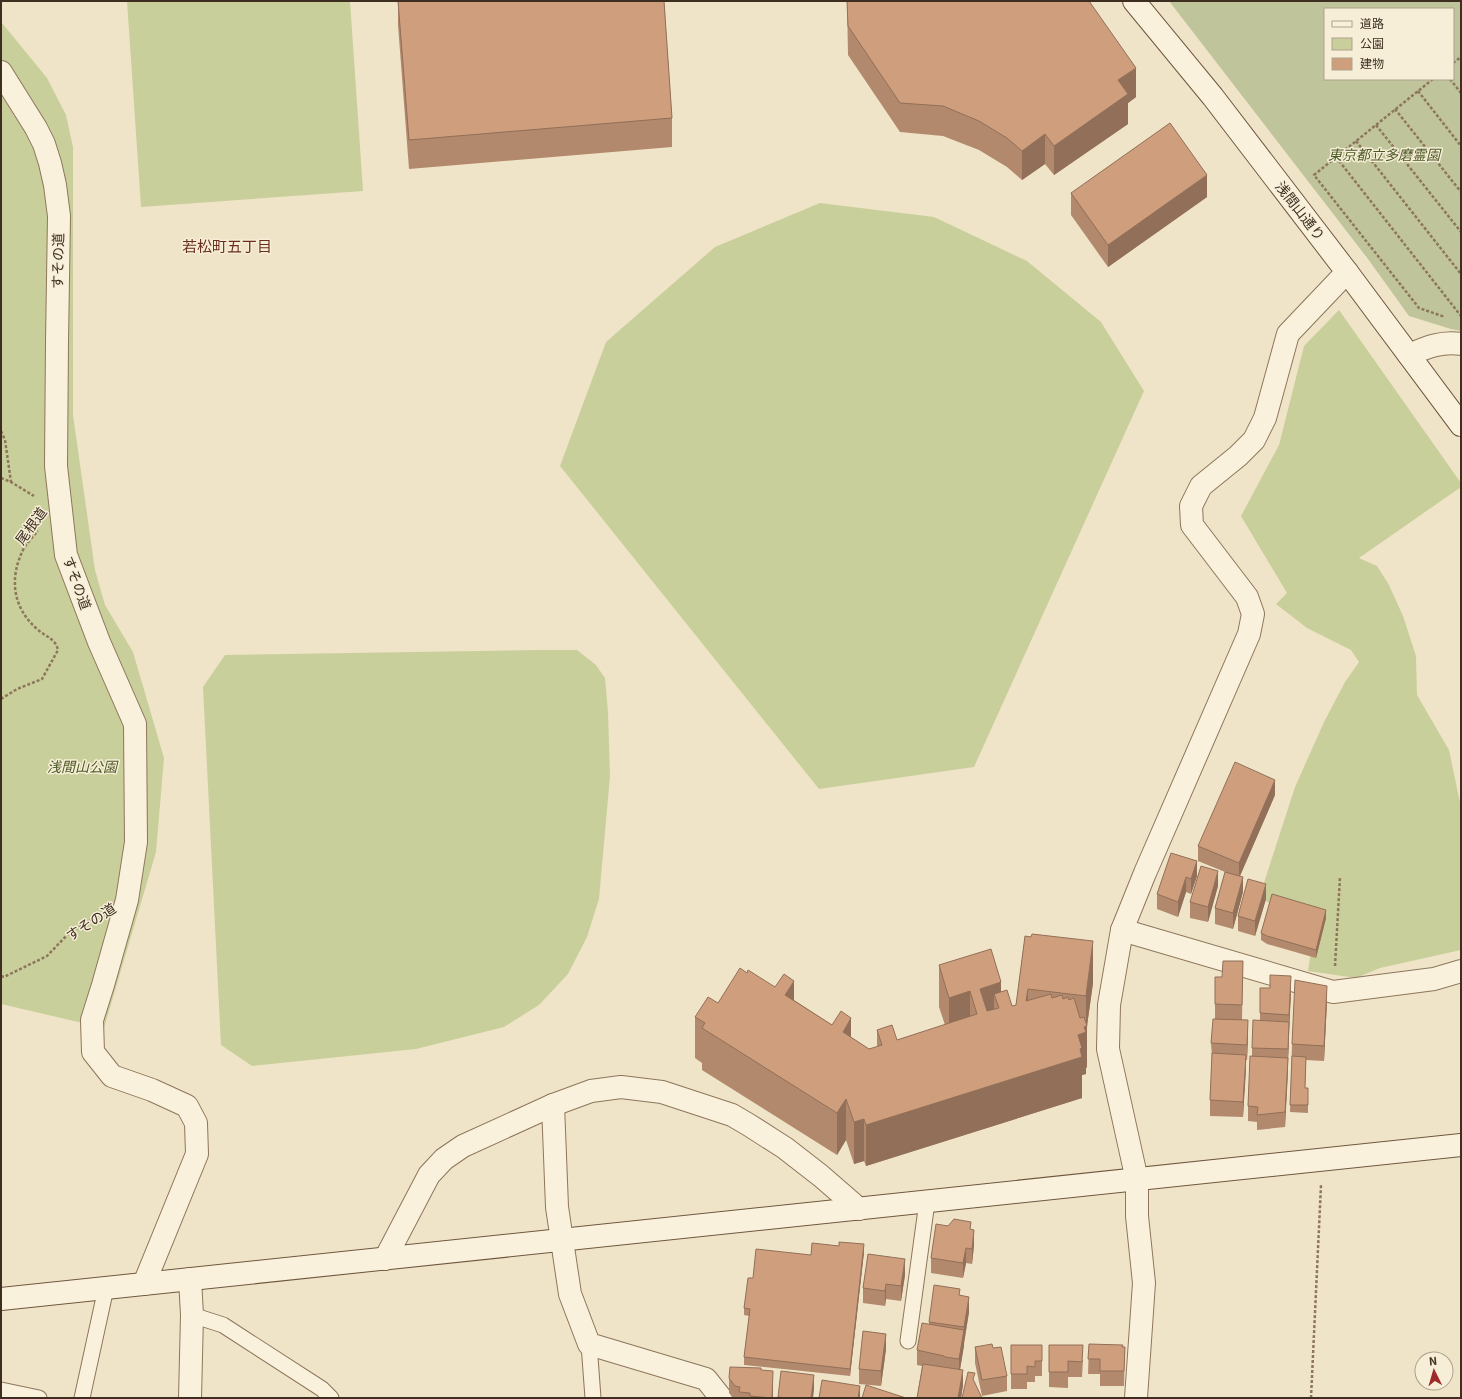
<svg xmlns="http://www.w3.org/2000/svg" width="1462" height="1399" font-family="Georgia,'Noto Sans JP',serif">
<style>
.green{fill:#c9cf9b}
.cemetery{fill:#bfc49a;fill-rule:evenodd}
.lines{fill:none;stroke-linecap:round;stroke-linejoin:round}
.lane-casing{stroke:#8d765c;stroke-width:17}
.street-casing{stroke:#8d765c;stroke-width:24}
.secondary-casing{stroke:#6f573f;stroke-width:24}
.path{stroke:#8d765c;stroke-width:2.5;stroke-dasharray:3 2;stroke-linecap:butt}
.lane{stroke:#faf1dc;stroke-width:15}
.street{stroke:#faf1dc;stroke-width:22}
.secondary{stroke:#faf1dc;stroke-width:22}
.wall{fill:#b2896c}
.shaded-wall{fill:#916f58}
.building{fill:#cf9f7d;stroke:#916f58}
.labels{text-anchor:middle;stroke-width:3;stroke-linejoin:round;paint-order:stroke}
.park-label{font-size:14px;font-style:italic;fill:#4d5a26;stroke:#f7eed8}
.street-label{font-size:14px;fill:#3d2e20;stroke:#f7eed8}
.neighbourhood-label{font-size:15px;fill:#6b2e1e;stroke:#f7eed8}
</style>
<rect width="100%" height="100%" fill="#f0e4c8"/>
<!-- green -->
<g class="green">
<polygon points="127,1 350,1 363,191 141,207"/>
<polygon points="1,18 2,23 47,78 66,115 73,147 73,415 95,570 105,605 133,652 164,758 156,852 104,1028 1,1004"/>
<polygon points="820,203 934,217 1027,261 1101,322 1144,391 974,767 819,789 560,466 606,342 715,247"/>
<polygon points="1339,310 1461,483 1461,487 1359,558 1377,566 1389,585 1403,616 1416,656 1417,695 1449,750 1461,807 1461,950 1380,968 1356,978 1308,971 1315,924 1259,898 1295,787 1324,722 1345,682 1359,662 1351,650 1307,628 1276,604 1287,593 1241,516 1279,445 1304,346"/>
<polygon points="538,650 577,650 596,665 605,678 608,712 610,776 599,899 587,937 568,974 539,1005 504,1027 416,1049 252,1066 221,1045 203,687 225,655"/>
</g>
<!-- cemetery -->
<path class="cemetery" d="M1169 1H1461V331L1451 329 1409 316 1368 259ZM1325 9H1453V79H1325Z"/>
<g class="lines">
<defs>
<g id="lane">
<polyline points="192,1315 223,1325 322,1389 331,1398"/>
<polyline points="908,1341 927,1202"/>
<polyline points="589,1344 593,1398"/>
<polyline points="1,1390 39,1398"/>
<polyline points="82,1398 106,1288"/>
</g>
<g id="street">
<polyline points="1,72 36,128 44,144 50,163 55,185 59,216 57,342 56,466 66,555 99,642 135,724 136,842 127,900 103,985 92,1020 93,1052 112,1076 152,1090 187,1106 196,1123 197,1154 144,1284"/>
<path d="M1409 355C1427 347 1442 341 1461 344"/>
<polyline points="1122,930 1333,992 1434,979 1461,971"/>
<polyline points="553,1105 557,1207 570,1294 589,1344 706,1379 721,1398"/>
<polyline points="385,1259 429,1175 444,1159 463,1146 553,1105 591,1091 621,1087 662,1092 732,1115 749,1125 785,1148 821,1176 859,1209"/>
<polyline points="190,1279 192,1315 190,1398"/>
<polyline points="1136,1398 1144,1283 1137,1216 1137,1180 1108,1049 1109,1005 1122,930 1145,873 1249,634 1253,614 1247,597 1192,525 1191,506 1201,486 1238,456 1254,440 1265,418 1288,334 1347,272"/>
</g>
<g id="secondary">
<polyline points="1134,1 1213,97 1347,272 1461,425"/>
<polyline points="1,1299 1461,1145"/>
</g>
</defs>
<!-- lane casing -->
<use href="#lane" class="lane-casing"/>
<!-- street casing -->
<use href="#street" class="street-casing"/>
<!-- secondary casing -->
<use href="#secondary" class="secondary-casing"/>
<!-- path -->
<g class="path">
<polyline points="1453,63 1461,57"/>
<polyline points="1433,79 1314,175 1419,308 1445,317"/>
<polyline points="1450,79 1461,93"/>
<polyline points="1418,91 1461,146"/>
<polyline points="1395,109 1461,192"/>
<polyline points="1376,125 1461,232"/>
<polyline points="1356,141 1461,274"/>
<polyline points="1336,157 1461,316"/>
<polyline points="1,431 5,440 11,482"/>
<polyline points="1,478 11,482 34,496"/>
<path d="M1 699 17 689 42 679 58 650C55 638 46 637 37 629 12 607 9 577 24 548 28 542 33 536 38 531"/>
<polyline points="1335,966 1340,877"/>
<polyline points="1,976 4,977 47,956 70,932 95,918"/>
<polyline points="1311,1398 1321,1185"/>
</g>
<!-- lane -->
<use href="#lane" class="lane"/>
<!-- street -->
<use href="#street" class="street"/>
<!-- secondary -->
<use href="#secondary" class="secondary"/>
</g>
<!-- wall -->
<g class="wall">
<polygon points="398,1 664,1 672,118 672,147 409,169 398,25"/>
<polygon points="847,1 1089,1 1136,97 1128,103 1128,124 1054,175 1045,164 1022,180 1007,167 979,150 943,136 900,132 848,55"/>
<polygon points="1071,193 1207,197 1108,267 1071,215"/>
<polygon points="1275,795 1240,876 1243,892 1233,929 1215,924 1215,908 1225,872 1198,861 1198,846"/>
<polygon points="1197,861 1197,876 1191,894 1186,892 1178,917 1157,909 1157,894"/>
<polygon points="1218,886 1208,922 1190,918 1190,902"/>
<polygon points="1266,899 1255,936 1238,931 1238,916"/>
<polygon points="1326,918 1316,958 1267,944 1261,940 1261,933"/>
<polygon points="1025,936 1093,983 1087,1026 1087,1067 1086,1068 1086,1074 1082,1075 1082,1098 866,1166 864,1161 854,1164 846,1140 837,1155 702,1070 702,1063 695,1058 695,1017 718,1003 747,973 794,1000 869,1049 877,1047 877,1030 897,1040 945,1025 939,1007 939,965 1001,991 1012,1006 1016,1005"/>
<polygon points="1243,961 1242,1020 1248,1036 1247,1060 1246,1060 1243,1117 1210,1116 1210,1100 1212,1058 1211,1043 1215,1019 1215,977 1222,977"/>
<polygon points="1260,988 1291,991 1285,1127 1257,1130 1257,1122 1248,1121 1248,1106 1252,1056 1252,1048 1260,1020"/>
<polygon points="1327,1001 1324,1061 1306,1060 1305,1088 1308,1096 1308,1113 1290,1112 1292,1044"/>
<polygon points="948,1226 974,1245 972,1264 966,1263 963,1278 931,1273 931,1258"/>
<polygon points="864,1252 850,1376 744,1365 744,1357 749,1316 744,1315 744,1308 753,1278"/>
<polygon points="905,1275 901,1301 886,1299 885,1306 863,1303 863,1288"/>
<polygon points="960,1295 969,1312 960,1370 963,1385 961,1398 917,1398 922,1366 917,1365 917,1350 929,1324 929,1322"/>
<polygon points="1089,1344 1125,1347 1124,1386 1100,1386 1100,1374 1088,1374"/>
<polygon points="1011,1345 1042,1360 1042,1376 1035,1376 1035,1382 1027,1382 1027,1389 1011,1389"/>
<polygon points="1049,1345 1083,1360 1082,1377 1068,1377 1068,1388 1049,1387"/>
<polygon points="975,1347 993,1348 1007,1376 1007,1391 982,1396 975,1363"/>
<polygon points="886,1349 881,1386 859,1384 859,1369"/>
<polygon points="761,1370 773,1386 773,1398 733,1398 729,1393 729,1378"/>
</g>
<!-- shaded-wall -->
<g class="shaded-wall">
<polygon points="1136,68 1136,97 1128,103 1128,124 1054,175 1054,146 1118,80"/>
<polygon points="1045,134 1045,164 1022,180 1022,151"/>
<polygon points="1207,175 1207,197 1108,267 1108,245"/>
<polygon points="1275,780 1275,795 1239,878 1239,863"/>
<polygon points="1197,861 1197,876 1191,894 1191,879"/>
<polygon points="1218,871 1218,886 1208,922 1208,907"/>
<polygon points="1186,877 1186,892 1178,917 1178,902"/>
<polygon points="1243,877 1243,892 1233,929 1233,913"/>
<polygon points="1266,884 1266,899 1255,936 1255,921"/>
<polygon points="1326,910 1326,918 1316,958 1316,950"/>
<polygon points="1093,941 1093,983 1087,1026 1087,1067 1086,1068 1086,1074 1082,1075 1082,1098 866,1166 866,1125 1078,1035 1084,1027 1086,1026 1086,996"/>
<polygon points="1291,976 1291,991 1289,1030 1289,1015"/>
<polygon points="794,981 794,1023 785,995"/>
<polygon points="1001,982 1001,1024 999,1008 994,994 994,1026 980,1031 980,989"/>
<polygon points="1327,986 1327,1001 1324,1061 1324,1046"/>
<polygon points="1028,989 1028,1030 1026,1001"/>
<polygon points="970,991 970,1033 949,1040 949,998"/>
<polygon points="851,1018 851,1060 843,1032"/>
<polygon points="1248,1020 1248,1036 1247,1060 1247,1045"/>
<polygon points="1289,1022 1289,1037 1288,1064 1288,1049"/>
<polygon points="1246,1055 1246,1070 1243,1117 1243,1102"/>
<polygon points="1288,1058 1288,1073 1285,1127 1285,1112"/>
<polygon points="846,1099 846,1140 837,1155 837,1113"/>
<polygon points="864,1119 864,1161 854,1164 854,1122"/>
<polygon points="974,1230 974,1245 972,1264 972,1249"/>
<polygon points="864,1244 864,1252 850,1376 850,1369"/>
<polygon points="966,1248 966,1263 963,1278 963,1263"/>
<polygon points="905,1259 905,1275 901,1301 901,1286"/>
<polygon points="886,1284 886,1299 885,1306 885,1291"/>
<polygon points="969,1297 969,1312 964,1342 964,1327"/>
<polygon points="964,1330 964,1346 959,1375 959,1359"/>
<polygon points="886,1334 886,1349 881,1386 881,1371"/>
<polygon points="963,1370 963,1385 961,1398 958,1398"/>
<polygon points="773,1371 773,1398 772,1398"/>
<polygon points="814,1375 814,1390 813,1398 811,1398"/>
<polygon points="860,1386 860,1398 858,1398"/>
</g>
<!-- building -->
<g class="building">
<polygon points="398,1 664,1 672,118 409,140"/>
<polygon points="847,1 1089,1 1136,68 1118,80 1128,94 1054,146 1045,134 1022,151 1007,138 979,121 943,106 900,103 848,26"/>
<polygon points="1170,123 1207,175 1108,245 1071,193"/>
<polygon points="1235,762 1275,780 1239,863 1198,846"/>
<polygon points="1171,853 1197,861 1191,879 1186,877 1178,902 1157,894"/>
<polygon points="1201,866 1218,871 1208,907 1190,902"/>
<polygon points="1225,872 1243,877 1233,913 1215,908"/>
<polygon points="1248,879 1266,884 1255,921 1238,916"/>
<polygon points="1272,894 1326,910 1316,950 1267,936 1261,933"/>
<polygon points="1032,934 1093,941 1086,996 1028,989 1026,1001 1051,994 1052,998 1062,995 1063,999 1068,997 1069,1000 1074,998 1080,1018 1084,1017 1087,1026 1084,1027 1086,1032 1078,1035 1082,1048 1080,1049 1082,1057 866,1125 864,1119 854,1122 846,1099 837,1113 702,1028 705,1023 695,1017 708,997 718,1003 740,968 747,973 748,970 775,987 784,974 794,981 785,995 832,1025 841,1011 851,1018 843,1032 869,1049 882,1045 877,1030 892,1025 897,1040 977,1014 970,991 949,998 939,965 991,949 1001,982 980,989 987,1011 999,1008 994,994 1007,990 1012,1006 1016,1005 1025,936 1031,937"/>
<polygon points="1223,961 1243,961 1242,1005 1215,1004 1215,977 1222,977"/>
<polygon points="1270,975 1291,976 1289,1015 1260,1013 1260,988 1270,988"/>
<polygon points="1295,980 1327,986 1324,1046 1292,1044"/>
<polygon points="1213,1019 1248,1020 1247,1045 1211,1043"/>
<polygon points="1253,1020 1289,1022 1288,1049 1252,1048"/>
<polygon points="1212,1053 1246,1055 1243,1102 1210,1100"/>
<polygon points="1250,1056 1288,1058 1285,1112 1257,1115 1258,1107 1248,1106"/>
<polygon points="1292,1056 1306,1057 1305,1088 1308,1088 1308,1105 1290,1105"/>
<polygon points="954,1219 971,1222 970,1229 974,1230 972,1249 966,1248 963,1263 931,1258 936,1224 948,1226"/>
<polygon points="839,1242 864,1244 850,1369 744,1357 750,1309 744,1308 748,1278 753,1278 756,1249 811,1255 812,1243 839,1246"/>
<polygon points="868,1254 905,1259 901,1286 886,1284 885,1291 863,1288"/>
<polygon points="934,1285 960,1289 959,1295 969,1297 964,1327 929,1322"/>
<polygon points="922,1323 964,1330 959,1359 945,1357 944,1356 917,1350"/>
<polygon points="863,1331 886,1334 881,1371 859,1369"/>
<polygon points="992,1344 993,1348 1001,1347 1007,1376 982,1380 975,1347"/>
<polygon points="1089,1344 1123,1345 1122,1347 1125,1347 1124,1371 1100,1371 1100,1359 1088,1359"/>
<polygon points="1011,1345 1042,1345 1042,1361 1035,1361 1035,1367 1027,1366 1027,1374 1011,1374"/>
<polygon points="1049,1345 1083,1345 1082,1362 1068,1361 1068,1372 1049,1372"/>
<polygon points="923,1364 963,1370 958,1398 917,1398"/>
<polygon points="730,1367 761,1368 761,1370 773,1371 772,1398 750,1396 750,1393 739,1392 740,1387 735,1386 729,1378"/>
<polygon points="781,1371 814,1375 811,1398 787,1398 778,1397"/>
<polygon points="968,1372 975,1373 973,1379 982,1398 962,1398"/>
<polygon points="822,1380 860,1386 858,1398 819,1398"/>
<polygon points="866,1385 906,1398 862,1398"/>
</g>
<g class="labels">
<!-- park labels -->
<g class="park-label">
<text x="1384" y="160">東京都立多磨霊園</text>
<text x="82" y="772">浅間山公園</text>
</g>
<!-- street labels -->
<g class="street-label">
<text transform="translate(1300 211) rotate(52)" y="5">浅間山通り</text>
<text transform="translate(58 261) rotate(-89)" y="5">すその道</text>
<text transform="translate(31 526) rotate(-54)" y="5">尾根道</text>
<text transform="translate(77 583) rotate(70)" y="5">すその道</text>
<text transform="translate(91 922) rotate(-33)" y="5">すその道</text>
</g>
<!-- neighbourhood labels -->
<g class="neighbourhood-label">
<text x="227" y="252">若松町五丁目</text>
</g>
</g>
<!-- border -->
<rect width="1462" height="1399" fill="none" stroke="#3d2e20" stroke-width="4"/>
<!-- legend -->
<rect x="1324" y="8" width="130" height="72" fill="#f7eed8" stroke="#ada18e"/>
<rect x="1332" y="21" width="20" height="6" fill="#faf1dc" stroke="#ada18e"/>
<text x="1360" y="28" font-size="12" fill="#3d2e20">道路</text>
<rect x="1332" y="38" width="20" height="12" fill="#c9cf9b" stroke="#ada18e"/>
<text x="1360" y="48" font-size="12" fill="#3d2e20">公園</text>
<rect x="1332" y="58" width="20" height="12" fill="#cf9f7d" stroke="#ada18e"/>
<text x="1360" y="68" font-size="12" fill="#3d2e20">建物</text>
<!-- north arrow -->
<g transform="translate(1434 1371) rotate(355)"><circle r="19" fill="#f7eed8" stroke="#ada18e"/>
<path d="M0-3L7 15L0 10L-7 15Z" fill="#9e2a2b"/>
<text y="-6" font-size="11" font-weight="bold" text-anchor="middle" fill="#3d2e20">N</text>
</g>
</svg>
